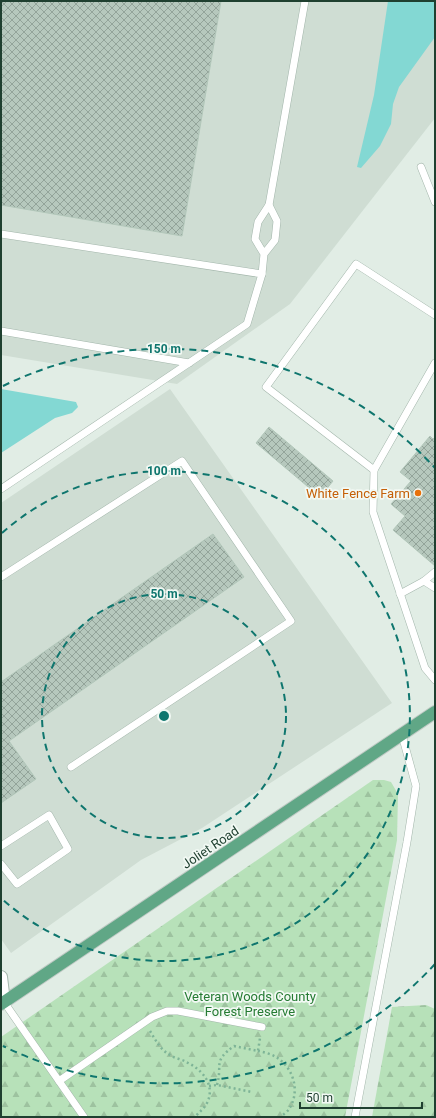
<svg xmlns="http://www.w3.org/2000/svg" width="436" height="1118" font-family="Roboto,sans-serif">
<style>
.built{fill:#cfddd3}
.forest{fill:url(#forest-firs)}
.water{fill:#83d8d3}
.building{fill:url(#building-cross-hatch);stroke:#b2c7ba}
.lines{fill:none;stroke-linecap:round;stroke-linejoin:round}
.service-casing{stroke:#a3b6ab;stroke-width:8}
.tertiary-casing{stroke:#a3b6ab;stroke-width:14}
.primary-casing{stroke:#c0cac5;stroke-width:14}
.path{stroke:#7eb497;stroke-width:2.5;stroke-dasharray:2 3;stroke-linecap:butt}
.service{stroke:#fff;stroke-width:7}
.tertiary{stroke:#fff;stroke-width:12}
.primary{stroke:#60a786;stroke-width:12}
.ring{fill:none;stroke:#0f766e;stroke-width:2;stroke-dasharray:7 5}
.food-dot{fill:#e8710a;stroke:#f2f9f4;stroke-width:1.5}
.labels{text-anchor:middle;stroke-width:3.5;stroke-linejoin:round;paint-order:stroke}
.food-label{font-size:13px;fill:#c56008;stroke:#f2f9f4;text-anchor:end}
.street-label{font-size:13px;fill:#1f4030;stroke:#f2f9f4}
.park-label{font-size:13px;fill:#257b33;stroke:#f2f9f4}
.centre{fill:#0f766e;stroke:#f2f9f4;stroke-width:2}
.ring-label{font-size:12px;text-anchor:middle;font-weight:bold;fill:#0f766e;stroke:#f2f9f4;stroke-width:3.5;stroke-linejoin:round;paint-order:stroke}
</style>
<defs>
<pattern id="forest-firs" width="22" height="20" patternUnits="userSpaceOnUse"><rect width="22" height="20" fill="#b7e1b9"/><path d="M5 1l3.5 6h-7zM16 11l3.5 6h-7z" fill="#9dc29f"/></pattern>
<pattern id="building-cross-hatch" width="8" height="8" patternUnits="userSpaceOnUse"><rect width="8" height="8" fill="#b6c8bd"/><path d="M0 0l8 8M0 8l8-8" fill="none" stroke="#93a49a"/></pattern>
</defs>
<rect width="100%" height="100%" fill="#e1ede5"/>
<!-- built -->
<g class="built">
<polygon points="1,1 435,1 435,118 290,304 177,384 1,355"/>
<polygon points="170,389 392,703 202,828 141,860 11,953 1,939 1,503"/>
</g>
<!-- forest -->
<g class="forest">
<polygon points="373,780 384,780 391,782 398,794 397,840 345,1117 1,1117 1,1037"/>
<polygon points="426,1005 435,1009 435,1117 372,1117 392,1007"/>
</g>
<!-- water -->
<g class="water">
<polygon points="388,1 435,1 435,37 399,87 393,104 391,124 380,146 361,168 357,167 374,95"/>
<polygon points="1,389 76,402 78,407 72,413 55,418 1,453"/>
</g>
<!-- building -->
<g class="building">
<polygon points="1,1 221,1 182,236 1,205"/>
<polygon points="269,427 333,481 320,497 256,443"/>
<polygon points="430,436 433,439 435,437 435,566 393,530 405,516 391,504 411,481 400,472"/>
<polygon points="213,534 244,577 9,741 36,779 1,803 1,682"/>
</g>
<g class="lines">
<defs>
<g id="service">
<polyline points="421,167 435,202"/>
<polyline points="269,205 305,1"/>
<polyline points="1,234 262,274 247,324 1,489"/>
<polyline points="262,274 264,254 275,240 277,221 269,205 258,222 255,239 264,254"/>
<polyline points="1,331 189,363"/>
<polyline points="435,363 374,470 373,512 425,668 435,680"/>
<polyline points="374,470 266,387 356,264 435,315"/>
<polyline points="1,577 182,461 291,621 71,767"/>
<polyline points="424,581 435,572"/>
<polyline points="400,594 424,581 435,588"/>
<polyline points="1,846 49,815 68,849 17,884 1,864"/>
<polyline points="4,1002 84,1117"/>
<polyline points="59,1081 152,1017 167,1011 178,1011 262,1027"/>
<polyline points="355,1117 407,842 416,786 402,735"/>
</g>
<polyline id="tertiary" points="1,977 4,1002"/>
<polyline id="primary" points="1,1004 435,712"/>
</defs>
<!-- service casing -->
<use href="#service" class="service-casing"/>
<!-- tertiary casing -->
<use href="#tertiary" class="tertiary-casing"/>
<!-- primary casing -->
<use href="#primary" class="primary-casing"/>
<!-- path -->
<g class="path">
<path d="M150 1031C156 1041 161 1051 172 1056 176 1059 182 1059 186 1062 202 1069 216 1085 207 1103 204 1109 199 1112 195 1117"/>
<path d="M258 1051C264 1052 271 1054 276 1057 293 1067 301 1091 289 1109 287 1112 283 1115 280 1117"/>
<path d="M217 1085C223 1064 212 1062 234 1046L258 1051 260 1038"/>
<polyline points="209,1086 217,1085 252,1092"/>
</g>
<!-- service -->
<use href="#service" class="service"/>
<!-- tertiary -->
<use href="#tertiary" class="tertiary"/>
<!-- primary -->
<use href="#primary" class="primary"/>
</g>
<!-- distance rings -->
<g class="ring">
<circle cx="164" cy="716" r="122"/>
<path d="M2 533A245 245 0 1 1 2 899"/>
<path d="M435 964A367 367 0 0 1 3 1046M3 386A367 367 0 0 1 435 468"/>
</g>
<!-- markers -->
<circle class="food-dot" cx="418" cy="493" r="4"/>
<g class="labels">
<!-- food labels -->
<g class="food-label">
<text x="410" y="498">White Fence Farm</text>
</g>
<!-- street labels -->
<g class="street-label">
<text transform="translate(210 847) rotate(-34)" y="5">Joliet Road</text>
</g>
<!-- park labels -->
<g class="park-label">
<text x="250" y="1001">Veteran Woods County<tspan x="250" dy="15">Forest Preserve</tspan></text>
</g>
</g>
<circle cx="164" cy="716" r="6" class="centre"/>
<g class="ring-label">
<text x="164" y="353">150 m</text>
<text x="164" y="475">100 m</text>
<text x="164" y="598">50 m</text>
</g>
<!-- border -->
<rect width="436" height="1118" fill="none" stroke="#1f4030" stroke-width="4"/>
<!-- scale -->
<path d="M300 1102v6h122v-6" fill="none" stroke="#1f4030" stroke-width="2"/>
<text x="306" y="1102" font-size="12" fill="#1f4030" stroke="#f2f9f4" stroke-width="3" paint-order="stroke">50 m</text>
</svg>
